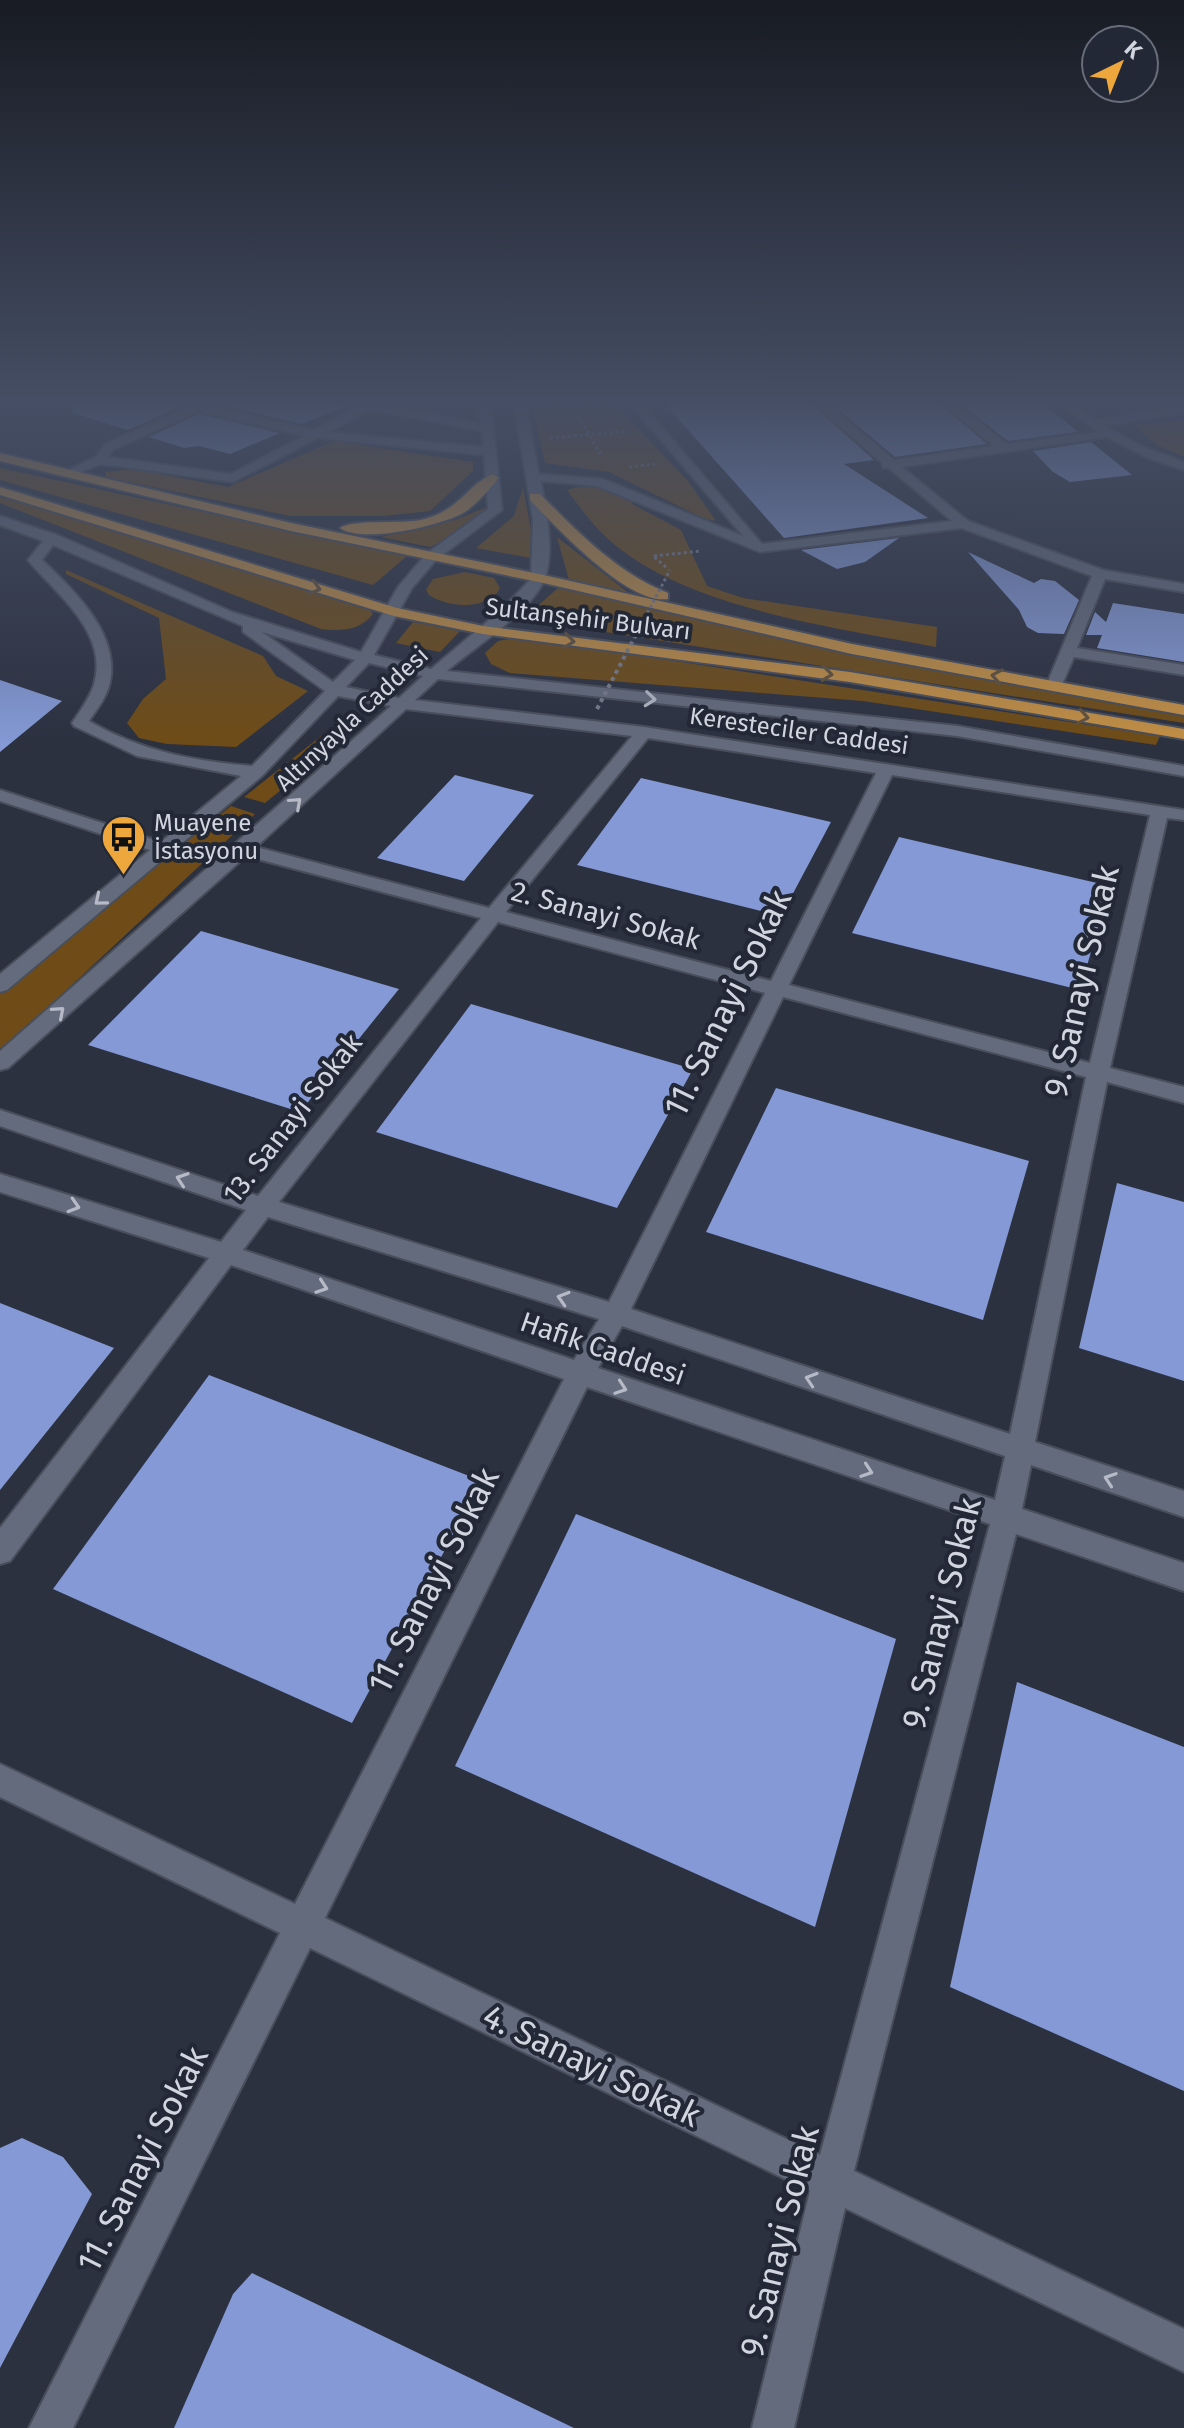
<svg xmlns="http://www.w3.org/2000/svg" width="1184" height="2428" font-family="'Fira Sans',sans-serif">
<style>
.green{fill:#6f4c17}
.building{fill:#8499d5}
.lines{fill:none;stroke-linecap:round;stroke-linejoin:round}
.minor-casing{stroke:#494e5b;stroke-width:4}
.highway-casing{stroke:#494e5b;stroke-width:4}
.path{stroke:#797d8a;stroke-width:3;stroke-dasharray:3 3;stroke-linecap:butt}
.minor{fill:#646b7c;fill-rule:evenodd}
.highway{fill:#c28e44;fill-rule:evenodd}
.path-bridge-far1{stroke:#797d8a;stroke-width:3;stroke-dasharray:3 3;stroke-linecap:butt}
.path-bridge{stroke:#797d8a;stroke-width:4;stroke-dasharray:4 4;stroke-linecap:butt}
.oneway{stroke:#62513c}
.oneway2{stroke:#b6bac6}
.labels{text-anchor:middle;stroke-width:8;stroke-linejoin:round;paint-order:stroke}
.far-street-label{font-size:24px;fill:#d1d5df;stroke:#222836}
.far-poi-label{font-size:24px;fill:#d1d5df;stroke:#222836;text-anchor:start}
.street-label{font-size:28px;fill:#d1d5df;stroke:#222836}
.near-street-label{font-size:34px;fill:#d1d5df;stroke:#222836}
</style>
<rect width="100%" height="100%" fill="#2c3140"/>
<!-- green -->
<g class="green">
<polygon points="531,405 616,405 688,481 716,521 703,518 609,472 545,463"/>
<polygon points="1184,421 1184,457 1157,445 1134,425"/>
<polygon points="334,441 473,462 473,471 430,511 383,516 290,516 106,477 105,472 134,469 228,487"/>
<polygon points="0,468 407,556 373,585 0,480"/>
<polygon points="523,487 534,546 531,558 476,548 514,516"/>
<path d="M577 487H596L633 500 632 504 681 530 707 586 743 598 937 627 936 647C836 627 683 609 606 537 591 523 579 506 567 490Z"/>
<path d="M0 497 350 600 367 606 373 614C360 631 341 631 321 629L0 503Z"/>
<polygon points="487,507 464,529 430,547 381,537 455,520"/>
<polygon points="557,537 630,594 569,580"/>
<polygon points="66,570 263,656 276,676 308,691 236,747 167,744 139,738 127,723 143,699 166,679 159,618 66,574"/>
<path d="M465 572 494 578 500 588C488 611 448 608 429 595L426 590 433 579Z"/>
<polygon points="559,587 841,651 1184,715 1184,723 523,619"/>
<polygon points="413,622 460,631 440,652 396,643"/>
<polygon points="519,637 1160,736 1156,745 863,701 510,673 491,664 485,653 498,641"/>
<polygon points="335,725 349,725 315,762 265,803 244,797"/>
<polygon points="231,806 255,814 0,1052 0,991"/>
</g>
<!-- building -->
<g class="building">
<polygon points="73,405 179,405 180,407 128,430 72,413"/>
<polygon points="220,405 345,405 345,406 302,424"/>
<polygon points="666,405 812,405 874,460 844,464 928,518 784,538"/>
<polygon points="833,405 941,405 987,444 895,457"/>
<polygon points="962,405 1045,405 1078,432 1008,441"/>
<polygon points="199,414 280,433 230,454 199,446 184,448 149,437"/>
<polygon points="1091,442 1132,475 1070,482 1053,472 1033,451"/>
<polygon points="899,538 865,562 837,569 801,550"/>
<polygon points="968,552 1034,583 1041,579 1055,581 1079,600 1064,634 1038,633 1027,627 1019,610"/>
<polygon points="1113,603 1184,614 1184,662 1097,648 1102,635 1086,635 1095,612 1106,622"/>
<polygon points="0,680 62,701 0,752"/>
<polygon points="455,775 534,795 464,881 377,858"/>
<polygon points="641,778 831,822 781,916 577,865"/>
<polygon points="899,837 1110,886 1080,990 852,933"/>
<polygon points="201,931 399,989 300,1112 88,1045"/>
<polygon points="471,1004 693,1069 617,1208 376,1132"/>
<polygon points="776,1088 1029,1161 983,1320 706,1232"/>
<polygon points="1117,1183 1184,1202 1184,1381 1079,1348"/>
<polygon points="0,1303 114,1348 0,1490"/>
<polygon points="209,1375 482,1481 352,1723 53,1589"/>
<polygon points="576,1514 896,1639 815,1927 455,1766"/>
<polygon points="1017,1682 1184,1747 1184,2091 950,1987"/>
<polygon points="22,2138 63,2157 92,2194 0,2368 0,2148"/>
<polygon points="252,2273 574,2428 174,2428 233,2294"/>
</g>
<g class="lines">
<defs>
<path id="minor" d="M182 405H204L314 430 361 405H390L481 424 479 405H491L502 510 436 560 412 588 374 655 431 669 502 609 531 579 533 519 514 405H526L539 474 603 479 743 536 631 405H643L762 544 952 521 889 468H883L882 463 815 405H828L894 460 994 446 944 405H957L1007 444 1098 432 1061 405H1074L1096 420 1184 406V412L1105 426 1141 446 1184 462V470L1148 458 1107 437 902 467 968 521 1103 570 1184 584V592L1105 579 1077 648 1184 665V675L1074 657 1060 689H1048L1046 686 1092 576 962 528 760 552 597 486 541 481C546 511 554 546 546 575 537 608 473 648 447 671L957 726 1184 766V776L957 736 438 679 415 700 644 727 1184 810V820L1167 818 1110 1068 1184 1087V1103L1107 1082 1035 1442 1184 1491V1517L1031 1465 1022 1509 1184 1563V1591L1016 1534 854 2171 1184 2329V2372L845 2208 794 2428H752L810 2191 310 1948 73 2428H29L280 1933 0 1797V1764L295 1904 564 1379 231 1265 10 1561 0 1564V1528L209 1258 0 1192V1174L221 1242 246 1210 0 1126V1110L258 1196 481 918 246 856 8 1068 0 1070V1051L391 706 338 696 262 776 7 990 0 992V974L150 850 0 801V790L161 842 241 776 137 756 74 726 72 723C80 711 90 698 94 684 109 632 56 594 28 560L43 541 0 525V516L57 535 232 612 361 652 398 587 426 554 488 509 484 455 318 438 233 482 101 464 68 477 62 473 96 457 105 444 186 408ZM372 409 482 431 483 447 329 432ZM199 411 304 436 231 474 108 457 113 450ZM53 545 243 626V632L325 691 252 766C194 761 140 751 89 721 97 709 107 697 110 682 120 634 74 590 42 560ZM262 632 355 660 333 682ZM369 663 423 676 399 698 346 687ZM406 709 632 736 489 908 256 847ZM648 738 876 773 771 981 506 912ZM892 775 1150 815 1090 1063 789 985ZM498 922 765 993 609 1302 279 1202ZM783 997 1086 1077 1010 1434 631 1309ZM268 1217 599 1319 574 1360 243 1250ZM622 1326 1005 1456 995 1500 598 1368ZM587 1387 990 1524 820 2155 325 1918Z"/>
<g id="highway">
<polygon points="0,453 291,523 539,574 852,644 1184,705 1184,715 852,654 539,582 291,531 0,461"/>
<path d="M493 474 499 478C489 490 476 505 463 513 440 526 362 544 340 528 352 519 401 524 420 520 461 511 466 485 493 474Z"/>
<polygon points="0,487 397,608 483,626 850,672 1184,729 1184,739 850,682 483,634 394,616 0,495"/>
<path d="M530 494H540C579 533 616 572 668 593V599C627 605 557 527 530 500Z"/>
</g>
</defs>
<!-- minor casing -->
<use href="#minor" class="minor-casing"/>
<!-- highway casing -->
<use href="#highway" class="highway-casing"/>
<!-- path -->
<g class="path">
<polyline points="572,405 602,457"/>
<polyline points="550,438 628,431"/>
<polyline points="629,467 655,464"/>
<polyline points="666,567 653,556 701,551"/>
</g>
<!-- minor -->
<use href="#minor" class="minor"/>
<!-- highway -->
<use href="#highway" class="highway"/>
<!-- path-bridge-far1 -->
<polyline class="path-bridge-far1" points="639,629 670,570"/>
<!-- path-bridge -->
<polyline class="path-bridge" points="597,709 640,627"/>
</g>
<!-- one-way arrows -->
<defs><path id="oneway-chevron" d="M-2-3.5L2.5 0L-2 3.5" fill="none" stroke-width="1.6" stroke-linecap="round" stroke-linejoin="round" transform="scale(2)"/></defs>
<g class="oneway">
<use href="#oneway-chevron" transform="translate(315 588) rotate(17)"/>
<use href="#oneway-chevron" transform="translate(569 641) rotate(7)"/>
<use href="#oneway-chevron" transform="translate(827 674) rotate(7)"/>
<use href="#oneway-chevron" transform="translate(997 676) rotate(-170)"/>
<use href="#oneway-chevron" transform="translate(1083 717) rotate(10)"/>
</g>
<g class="oneway2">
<use href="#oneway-chevron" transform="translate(650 699) rotate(6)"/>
<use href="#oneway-chevron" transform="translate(296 803) rotate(-42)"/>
<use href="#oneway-chevron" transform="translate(100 900) rotate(140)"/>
<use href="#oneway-chevron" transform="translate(59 1012) rotate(-41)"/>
<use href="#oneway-chevron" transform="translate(182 1179) rotate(-161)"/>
<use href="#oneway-chevron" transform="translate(74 1206) rotate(17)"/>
<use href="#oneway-chevron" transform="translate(322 1287) rotate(19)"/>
<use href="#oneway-chevron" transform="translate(563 1298) rotate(-163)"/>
<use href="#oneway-chevron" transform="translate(811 1379) rotate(-162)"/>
<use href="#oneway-chevron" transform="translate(621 1388) rotate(19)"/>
<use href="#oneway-chevron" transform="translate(867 1471) rotate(19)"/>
<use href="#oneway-chevron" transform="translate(1110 1479) rotate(-161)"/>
</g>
<!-- sky -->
<linearGradient id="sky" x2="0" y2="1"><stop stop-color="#181b23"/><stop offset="0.54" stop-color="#454e64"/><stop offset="1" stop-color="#454e64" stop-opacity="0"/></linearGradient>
<rect width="1184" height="745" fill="url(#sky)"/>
<!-- icons -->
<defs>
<symbol id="bus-pin" viewBox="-11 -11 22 30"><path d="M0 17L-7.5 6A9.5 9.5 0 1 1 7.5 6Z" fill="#eea73c" stroke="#222836"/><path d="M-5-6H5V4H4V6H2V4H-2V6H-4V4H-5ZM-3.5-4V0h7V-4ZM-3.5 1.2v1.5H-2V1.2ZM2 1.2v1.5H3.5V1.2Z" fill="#111"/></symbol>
</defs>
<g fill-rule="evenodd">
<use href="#bus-pin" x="98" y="812" width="51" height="69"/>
</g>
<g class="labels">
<!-- far-street labels -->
<g class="far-street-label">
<text transform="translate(588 619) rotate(7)" y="8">Sultanşehir Bulvarı</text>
<text transform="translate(352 719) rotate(-43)" y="8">Altınyayla Caddesi</text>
<text transform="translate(799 731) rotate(8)" y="8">Keresteciler Caddesi</text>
</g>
<!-- far-poi labels -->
<g class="far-poi-label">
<text x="154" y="831">Muayene<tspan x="154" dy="28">İstasyonu</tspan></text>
</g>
<!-- street labels -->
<g class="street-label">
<text transform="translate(606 915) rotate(15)" y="10">2. Sanayi Sokak</text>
<text transform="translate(292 1118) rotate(-52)" y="10">13. Sanayi Sokak</text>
<text transform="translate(603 1348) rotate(19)" y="10">Hafik Caddesi</text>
</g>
<!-- near-street labels -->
<g class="near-street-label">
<text transform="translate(1081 981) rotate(-77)" y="12">9. Sanayi Sokak</text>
<text transform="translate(727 1003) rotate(-64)" y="12">11. Sanayi Sokak</text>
<text transform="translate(433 1580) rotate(-63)" y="12">11. Sanayi Sokak</text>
<text transform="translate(941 1613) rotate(-76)" y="12">9. Sanayi Sokak</text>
<text transform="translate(592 2065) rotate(26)" y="12">4. Sanayi Sokak</text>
<text transform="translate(142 2159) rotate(-63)" y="12">11. Sanayi Sokak</text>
<text transform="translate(779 2241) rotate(-76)" y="12">9. Sanayi Sokak</text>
</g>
</g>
<!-- north arrow -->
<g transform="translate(1120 64) rotate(43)"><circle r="38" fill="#222836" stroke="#686d7a" stroke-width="2"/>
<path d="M0-6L14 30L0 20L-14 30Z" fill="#eea73c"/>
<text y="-12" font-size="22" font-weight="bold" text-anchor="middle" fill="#d1d5df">K</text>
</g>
</svg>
